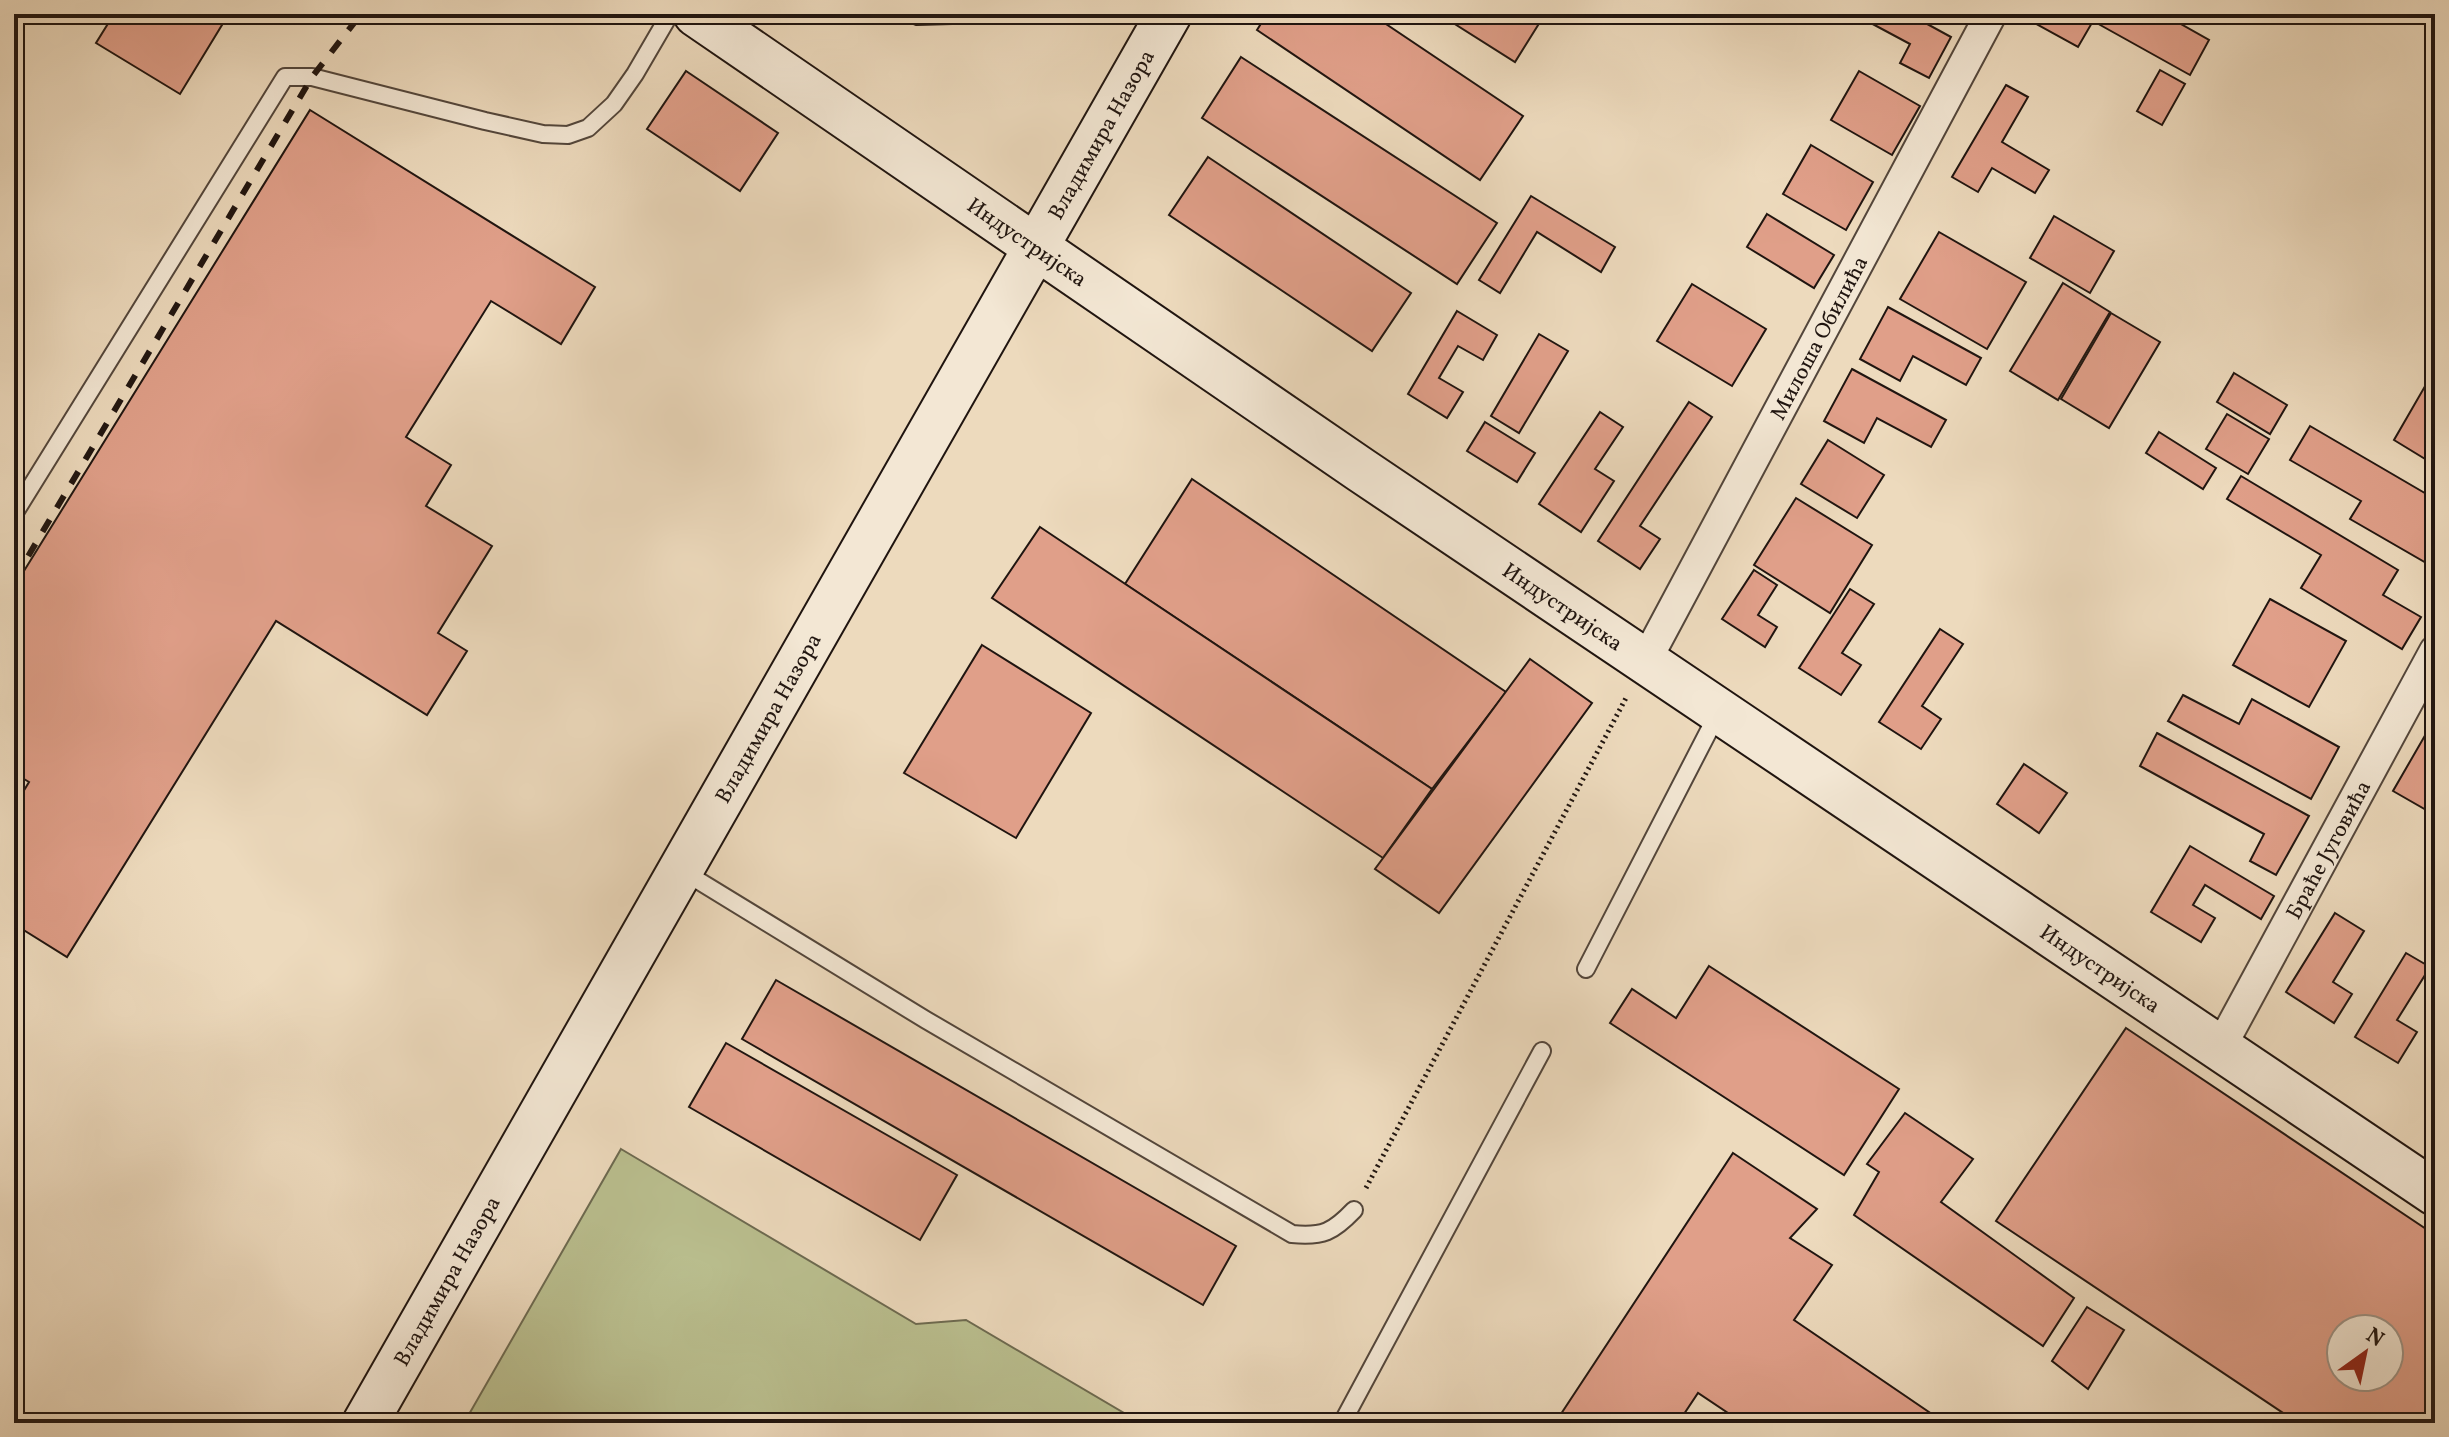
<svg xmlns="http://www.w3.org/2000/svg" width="2449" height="1437" font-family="Vollkorn,serif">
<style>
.green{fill:#babf8f;stroke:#6d6a50;stroke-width:2}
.building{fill:#e09f89;stroke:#201510;stroke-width:2;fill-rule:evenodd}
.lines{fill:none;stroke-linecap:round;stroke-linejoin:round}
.lane-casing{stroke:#53463b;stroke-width:20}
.street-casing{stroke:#53463b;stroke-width:34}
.secondary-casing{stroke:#201510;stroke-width:48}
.path{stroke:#201510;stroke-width:5;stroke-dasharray:2 4;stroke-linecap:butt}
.lane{stroke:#f3e7d4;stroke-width:16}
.street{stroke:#f3e7d4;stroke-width:30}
.secondary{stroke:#f3e7d4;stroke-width:44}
.rail{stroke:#201510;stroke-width:6;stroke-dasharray:14 14;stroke-linecap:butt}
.labels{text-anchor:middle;stroke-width:8;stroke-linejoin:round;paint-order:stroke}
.street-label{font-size:22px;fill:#201510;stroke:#f3e7d4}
</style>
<rect width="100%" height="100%" fill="#eddabd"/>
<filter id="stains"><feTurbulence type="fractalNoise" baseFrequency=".0025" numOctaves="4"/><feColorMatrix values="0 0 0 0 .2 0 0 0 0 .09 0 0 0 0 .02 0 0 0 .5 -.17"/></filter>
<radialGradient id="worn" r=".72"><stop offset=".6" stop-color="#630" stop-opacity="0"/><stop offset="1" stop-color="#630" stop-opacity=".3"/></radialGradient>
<!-- green -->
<polygon class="green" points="621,1149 916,1324 966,1320 1141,1423 464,1423"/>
<!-- building -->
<g class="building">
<polygon points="114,14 215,14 225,20 180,94 96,43"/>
<polygon points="887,14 886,14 965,14 952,24 916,25"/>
<polygon points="1267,14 1371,14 1523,116 1480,180 1257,30"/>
<polygon points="1439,14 1545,14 1515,62"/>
<polygon points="1871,14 1909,14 1951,37 1929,78 1900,63 1910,44 1867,21"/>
<polygon points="2032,14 2163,14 2209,40 2190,75 2093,21 2078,47 2029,20"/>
<polygon points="1241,57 1497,223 1457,284 1202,118"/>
<polygon points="2160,70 2185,84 2162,125 2137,111"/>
<polygon points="686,71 778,133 740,191 647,129"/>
<polygon points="1859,71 1920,106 1892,155 1831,120"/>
<polygon points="2006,85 2028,97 2002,142 2049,170 2035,193 1992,168 1978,192 1952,177"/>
<polygon points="310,110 595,287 561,344 491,301 406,437 451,465 426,506 492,546 438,633 467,651 427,715 276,621 67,957 14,924 14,807 29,782 14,773 14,587"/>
<polygon points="1811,145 1873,182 1846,230 1783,194"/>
<polygon points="1208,157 1411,293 1372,351 1169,215"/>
<polygon points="2435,194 2435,214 2426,209"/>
<polygon points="1531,196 1615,247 1601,272 1537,232 1500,293 1479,280"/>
<polygon points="1767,214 1834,255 1814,288 1747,247"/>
<polygon points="2054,216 2114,251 2090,293 2030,258"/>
<polygon points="1939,232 2026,282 1987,349 1900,299"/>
<polygon points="2063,283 2110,312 2058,400 2010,371"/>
<polygon points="1692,284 1766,329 1732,386 1657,341"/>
<polygon points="1888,307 1981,358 1966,385 1913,356 1900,381 1860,359"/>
<polygon points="1457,311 1497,335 1483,360 1458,346 1439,378 1463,392 1447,418 1408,394"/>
<polygon points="2111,313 2160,342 2109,428 2061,399"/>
<polygon points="1539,334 1568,351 1519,433 1491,416"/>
<polygon points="1852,369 1946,420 1931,447 1877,418 1864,443 1824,421"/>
<polygon points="2234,373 2287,405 2270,434 2217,402"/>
<polygon points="2428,381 2435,385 2435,465 2394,440"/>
<polygon points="1689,402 1712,417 1640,526 1660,539 1640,569 1598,541"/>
<polygon points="1600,412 1623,427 1595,469 1614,481 1581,532 1539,504"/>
<polygon points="2227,414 2269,439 2248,474 2206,449"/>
<polygon points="1485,422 1535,453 1517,482 1467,451"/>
<polygon points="2310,426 2435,499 2435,568 2350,519 2361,501 2290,460"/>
<polygon points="2159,432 2216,468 2203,489 2146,453"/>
<polygon points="1828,440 1884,475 1857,518 1801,484"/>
<polygon points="2241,476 2398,570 2383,595 2421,617 2402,649 2301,588 2321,555 2227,499"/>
<polygon points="1192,479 1506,692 1432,789 1125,584"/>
<polygon points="1796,498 1872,545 1830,613 1754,565"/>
<polygon points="1040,527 1432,789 1383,858 992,598"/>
<polygon points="1754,570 1777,585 1758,615 1777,627 1765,647 1722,619"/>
<polygon points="1850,589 1874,604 1842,653 1861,665 1841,695 1799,668"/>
<polygon points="2270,599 2346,641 2309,707 2233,665"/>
<polygon points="1940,629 1963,644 1922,706 1941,719 1921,749 1879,722"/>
<polygon points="982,645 1091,713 1016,838 904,773"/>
<polygon points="1530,659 1592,703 1439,913 1375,869"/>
<polygon points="2183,695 2239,724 2252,699 2339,747 2311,799 2168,721"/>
<polygon points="2427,732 2435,736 2435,815 2393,791"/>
<polygon points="2157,733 2309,816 2276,875 2250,861 2264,834 2140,766"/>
<polygon points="2024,764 2067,793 2039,833 1997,804"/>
<polygon points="2190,846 2274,896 2261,919 2205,885 2193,905 2215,918 2201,942 2151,912"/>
<polygon points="2335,913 2364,931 2333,982 2352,994 2334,1023 2286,992"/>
<polygon points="2406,953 2430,967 2397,1020 2417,1032 2398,1063 2355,1037"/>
<polygon points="1709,966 1899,1089 1844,1175 1610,1023 1632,989 1676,1018"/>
<polygon points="776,980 1236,1246 1203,1305 742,1039"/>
<path d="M2126 1028 2435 1235V1416L2430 1423H2298L1996 1221ZM2341 1329H2389V1377H2341Z"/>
<polygon points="726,1043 957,1175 920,1240 689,1107"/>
<polygon points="1905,1113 1973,1159 1941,1202 2074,1298 2043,1346 1854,1215 1879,1172 1867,1164"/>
<polygon points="1733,1153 1817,1209 1790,1238 1832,1265 1794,1320 1945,1423 1743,1423 1698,1393 1678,1423 1555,1423"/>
<polygon points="2087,1307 2124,1330 2088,1389 2052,1361"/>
<polygon points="1723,1413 1738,1423 1716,1423"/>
</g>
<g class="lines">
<defs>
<g id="lane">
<polyline points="14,514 285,77 312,77 485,121 543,134 568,135 588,128 614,104 635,74 670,14"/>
<path d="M681 870 926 1020 1292 1234C1323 1237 1333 1232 1354 1210"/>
<polyline points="1586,969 1718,713"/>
<polyline points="1342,1423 1542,1051"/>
</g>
<g id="street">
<path id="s1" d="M1645 662 1991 14"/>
<path id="s2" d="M2220 1048 2435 651"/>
</g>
<g id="secondary">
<path id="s3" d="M696 14 1361 470 2435 1193"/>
<path id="s4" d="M365 1423 1169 14"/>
</g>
</defs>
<!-- lane casing -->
<use href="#lane" class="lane-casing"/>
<!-- street casing -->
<use href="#street" class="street-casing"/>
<!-- secondary casing -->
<use href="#secondary" class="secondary-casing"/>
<!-- path -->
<polyline class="path" points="1366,1188 1626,698"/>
<!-- lane -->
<use href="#lane" class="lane"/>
<!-- street -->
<use href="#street" class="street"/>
<!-- secondary -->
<use href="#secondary" class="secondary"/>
<!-- rail -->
<polyline class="rail" points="14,580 312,77 361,14"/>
</g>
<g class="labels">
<!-- street labels -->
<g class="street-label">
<text dy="8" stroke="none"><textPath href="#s4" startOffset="1484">Владимира Назора</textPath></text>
<text dy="8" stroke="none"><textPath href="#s3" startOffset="402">Индустријска</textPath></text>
<text dy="8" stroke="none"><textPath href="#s1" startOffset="368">Милоша Обилића</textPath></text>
<text dy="8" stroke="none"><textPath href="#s3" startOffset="1050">Индустријска</textPath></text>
<text dy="8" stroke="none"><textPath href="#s4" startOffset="812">Владимира Назора</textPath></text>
<text dy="8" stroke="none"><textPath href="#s2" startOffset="226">Браће Југовића</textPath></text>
<text dy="8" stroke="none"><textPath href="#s3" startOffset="1698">Индустријска</textPath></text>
<text dy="8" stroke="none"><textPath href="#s4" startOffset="164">Владимира Назора</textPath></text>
</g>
</g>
<!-- margin -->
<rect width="2449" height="1437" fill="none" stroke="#eddabd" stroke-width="48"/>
<rect x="16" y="16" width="2417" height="1405" fill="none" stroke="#201510" stroke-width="4"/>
<rect x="24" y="24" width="2401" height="1389" fill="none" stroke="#201510" stroke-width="2"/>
<!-- north arrow -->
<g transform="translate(2365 1353) rotate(33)"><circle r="38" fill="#f3e7d4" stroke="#9f9386" stroke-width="2"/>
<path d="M0-6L14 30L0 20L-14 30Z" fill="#8f2418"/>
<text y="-12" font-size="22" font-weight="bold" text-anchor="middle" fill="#201510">N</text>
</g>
<rect width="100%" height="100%" filter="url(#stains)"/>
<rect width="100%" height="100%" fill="url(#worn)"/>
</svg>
